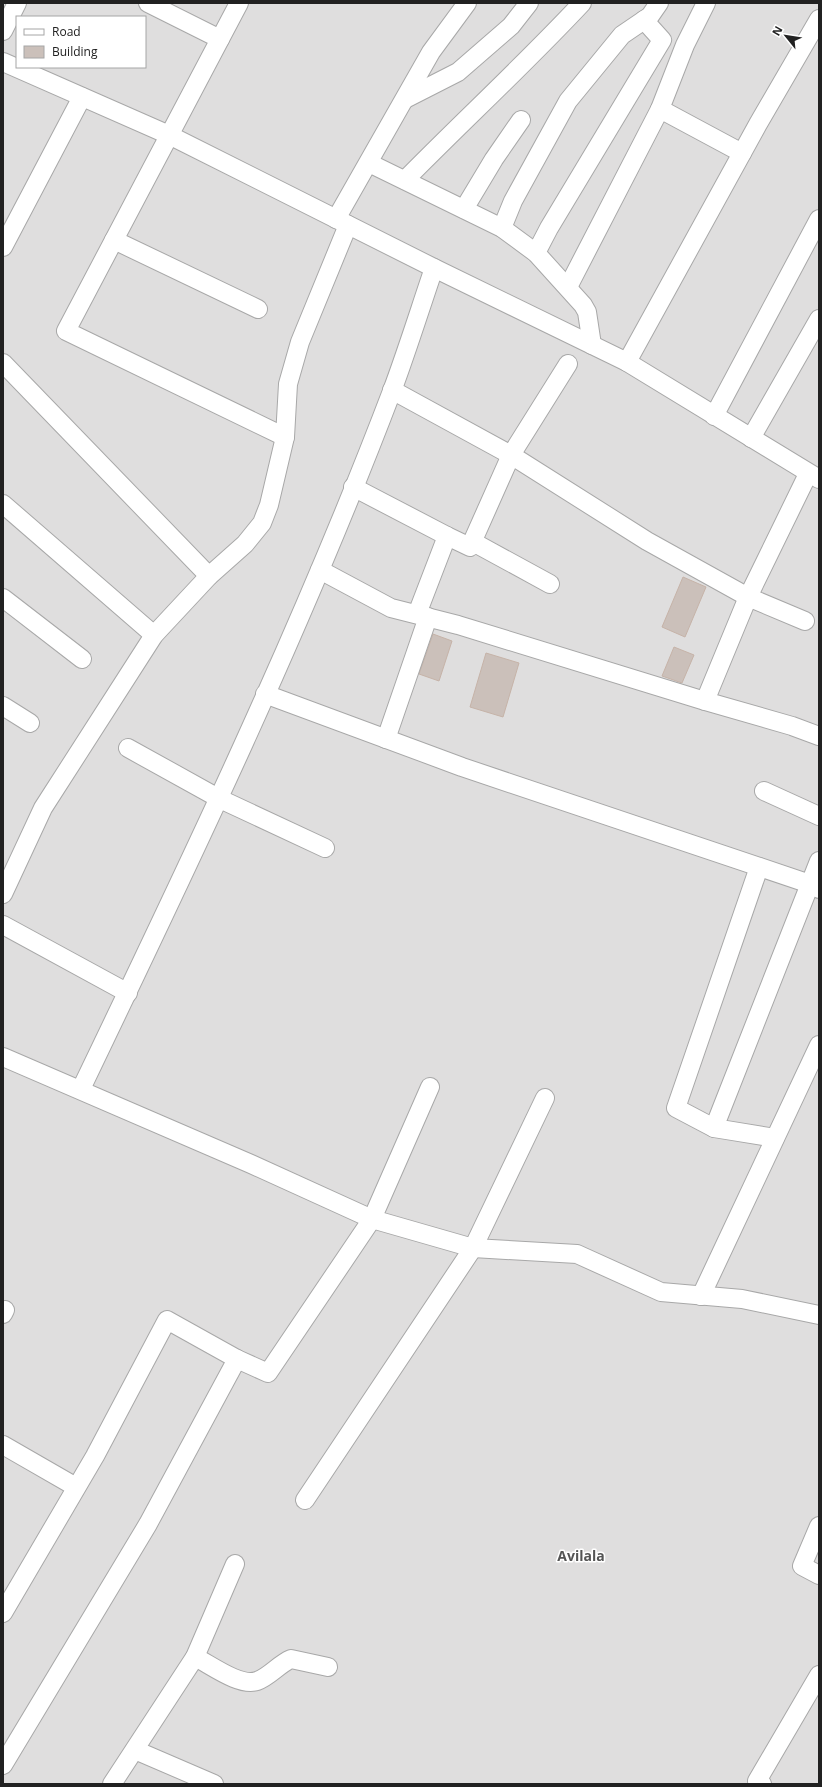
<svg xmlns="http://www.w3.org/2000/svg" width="822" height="1787" font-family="'Open Sans',sans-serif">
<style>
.residential{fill:#dfdede;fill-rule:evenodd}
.building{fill:#cbc0ba;stroke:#c6b3a8}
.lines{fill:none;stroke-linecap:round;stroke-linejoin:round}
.minor-casing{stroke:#a8a8a8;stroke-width:20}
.minor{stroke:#fff;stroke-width:18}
.labels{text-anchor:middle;stroke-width:3;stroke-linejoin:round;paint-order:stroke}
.quarter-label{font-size:14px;font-weight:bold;fill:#545454;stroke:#fff}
</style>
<rect width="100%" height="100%" fill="#f2eee7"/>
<!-- residential -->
<path class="residential" d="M3 3H819V1784H3ZM17 17H145V67H17Z"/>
<!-- building -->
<g class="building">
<polygon points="683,577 706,587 685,637 662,627"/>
<polygon points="433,634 452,641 439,681 419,674"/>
<polygon points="674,647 694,655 682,683 662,676"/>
<polygon points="486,653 519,663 503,717 470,707"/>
</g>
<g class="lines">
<defs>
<g id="minor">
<polyline points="148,3 220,39"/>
<polyline points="239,3 66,331 285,437"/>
<polyline points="706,3 685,45 660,109 742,153"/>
<polyline points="3,31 17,3"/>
<polyline points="3,62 169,135 434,268 627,362 819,479"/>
<polyline points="405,99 458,72 511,26 529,3"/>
<polyline points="369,163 502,228 536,253 583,305 587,312 592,345"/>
<path d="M405 180C463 121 525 64 582 3"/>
<polyline points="464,209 494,159 521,120"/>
<polyline points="336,219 431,52 467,3"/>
<polyline points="502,228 513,201 568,101 622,35 650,16 659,3"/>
<polyline points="114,240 258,309"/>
<polyline points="3,247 82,97"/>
<polyline points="536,253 549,228 662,40 644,20"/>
<polyline points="568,287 660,109"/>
<polyline points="627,362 758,124 819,19"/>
<polyline points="3,363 209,576"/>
<polyline points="392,390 511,455 647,541 748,597 805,621"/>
<polyline points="714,416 819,219"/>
<polyline points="751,438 819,319"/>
<polyline points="353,487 447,536"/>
<polyline points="3,504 154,635"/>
<polyline points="473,542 550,584"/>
<polyline points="320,570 391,608 458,625 705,701 792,726 819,736"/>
<polyline points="3,598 82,659"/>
<polyline points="417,614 447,536 470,547 511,455 568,364"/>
<polyline points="265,694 462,767 810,884 819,889"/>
<polyline points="705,701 748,597 808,474"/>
<polyline points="3,706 30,723"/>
<polyline points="386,739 428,617"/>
<polyline points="128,748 220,799 325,848"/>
<polyline points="764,791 819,816"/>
<polyline points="3,894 43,808 154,635 209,576 245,544 262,523 269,505 285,437 288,384 300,342 348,225"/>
<polyline points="3,925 128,993"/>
<polyline points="3,1057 251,1164 372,1219 473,1248 577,1254 661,1292 742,1299 819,1315"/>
<path d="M81 1089C191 860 301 630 392 391 407 351 420 309 434 268"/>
<polyline points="714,1128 676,1108 759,867"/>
<polyline points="775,1138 714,1128 819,861"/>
<polyline points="701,1296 819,1045"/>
<polyline points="3,1314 5,1310"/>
<polyline points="3,1445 76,1487"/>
<polyline points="305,1500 473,1248 545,1098"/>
<polyline points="819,1526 802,1566 819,1575"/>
<polyline points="3,1613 95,1456 167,1320 237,1359 268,1373 372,1219 430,1087"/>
<path d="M195 1657C211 1665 240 1687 257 1681 269 1677 279 1664 291 1659L328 1667"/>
<polyline points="135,1750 214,1784"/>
<polyline points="3,1765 148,1524 237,1359"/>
<polyline points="112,1784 195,1657 235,1564"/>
<polyline points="762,1784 757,1781 819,1675"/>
</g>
</defs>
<!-- minor casing -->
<use href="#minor" class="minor-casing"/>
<!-- minor -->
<use href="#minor" class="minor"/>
</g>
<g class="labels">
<!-- quarter labels -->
<g class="quarter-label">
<text x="581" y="1561">Avilala</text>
</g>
</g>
<!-- border -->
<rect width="822" height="1787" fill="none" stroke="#212121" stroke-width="8"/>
<!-- legend -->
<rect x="16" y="16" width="130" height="52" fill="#ffffff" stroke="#a6a6a6"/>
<rect x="24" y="29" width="20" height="6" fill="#ffffff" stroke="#a6a6a6"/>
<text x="52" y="36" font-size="12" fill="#212121">Road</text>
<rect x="24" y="46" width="20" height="12" fill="#cbc0ba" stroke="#a6a6a6"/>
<text x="52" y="56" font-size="12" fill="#212121">Building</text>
<!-- north arrow -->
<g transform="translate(786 36) rotate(300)" stroke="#ffffff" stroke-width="3" paint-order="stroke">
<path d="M0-3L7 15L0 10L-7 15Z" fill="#212121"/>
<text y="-6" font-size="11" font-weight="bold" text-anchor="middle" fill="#212121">N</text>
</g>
</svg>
